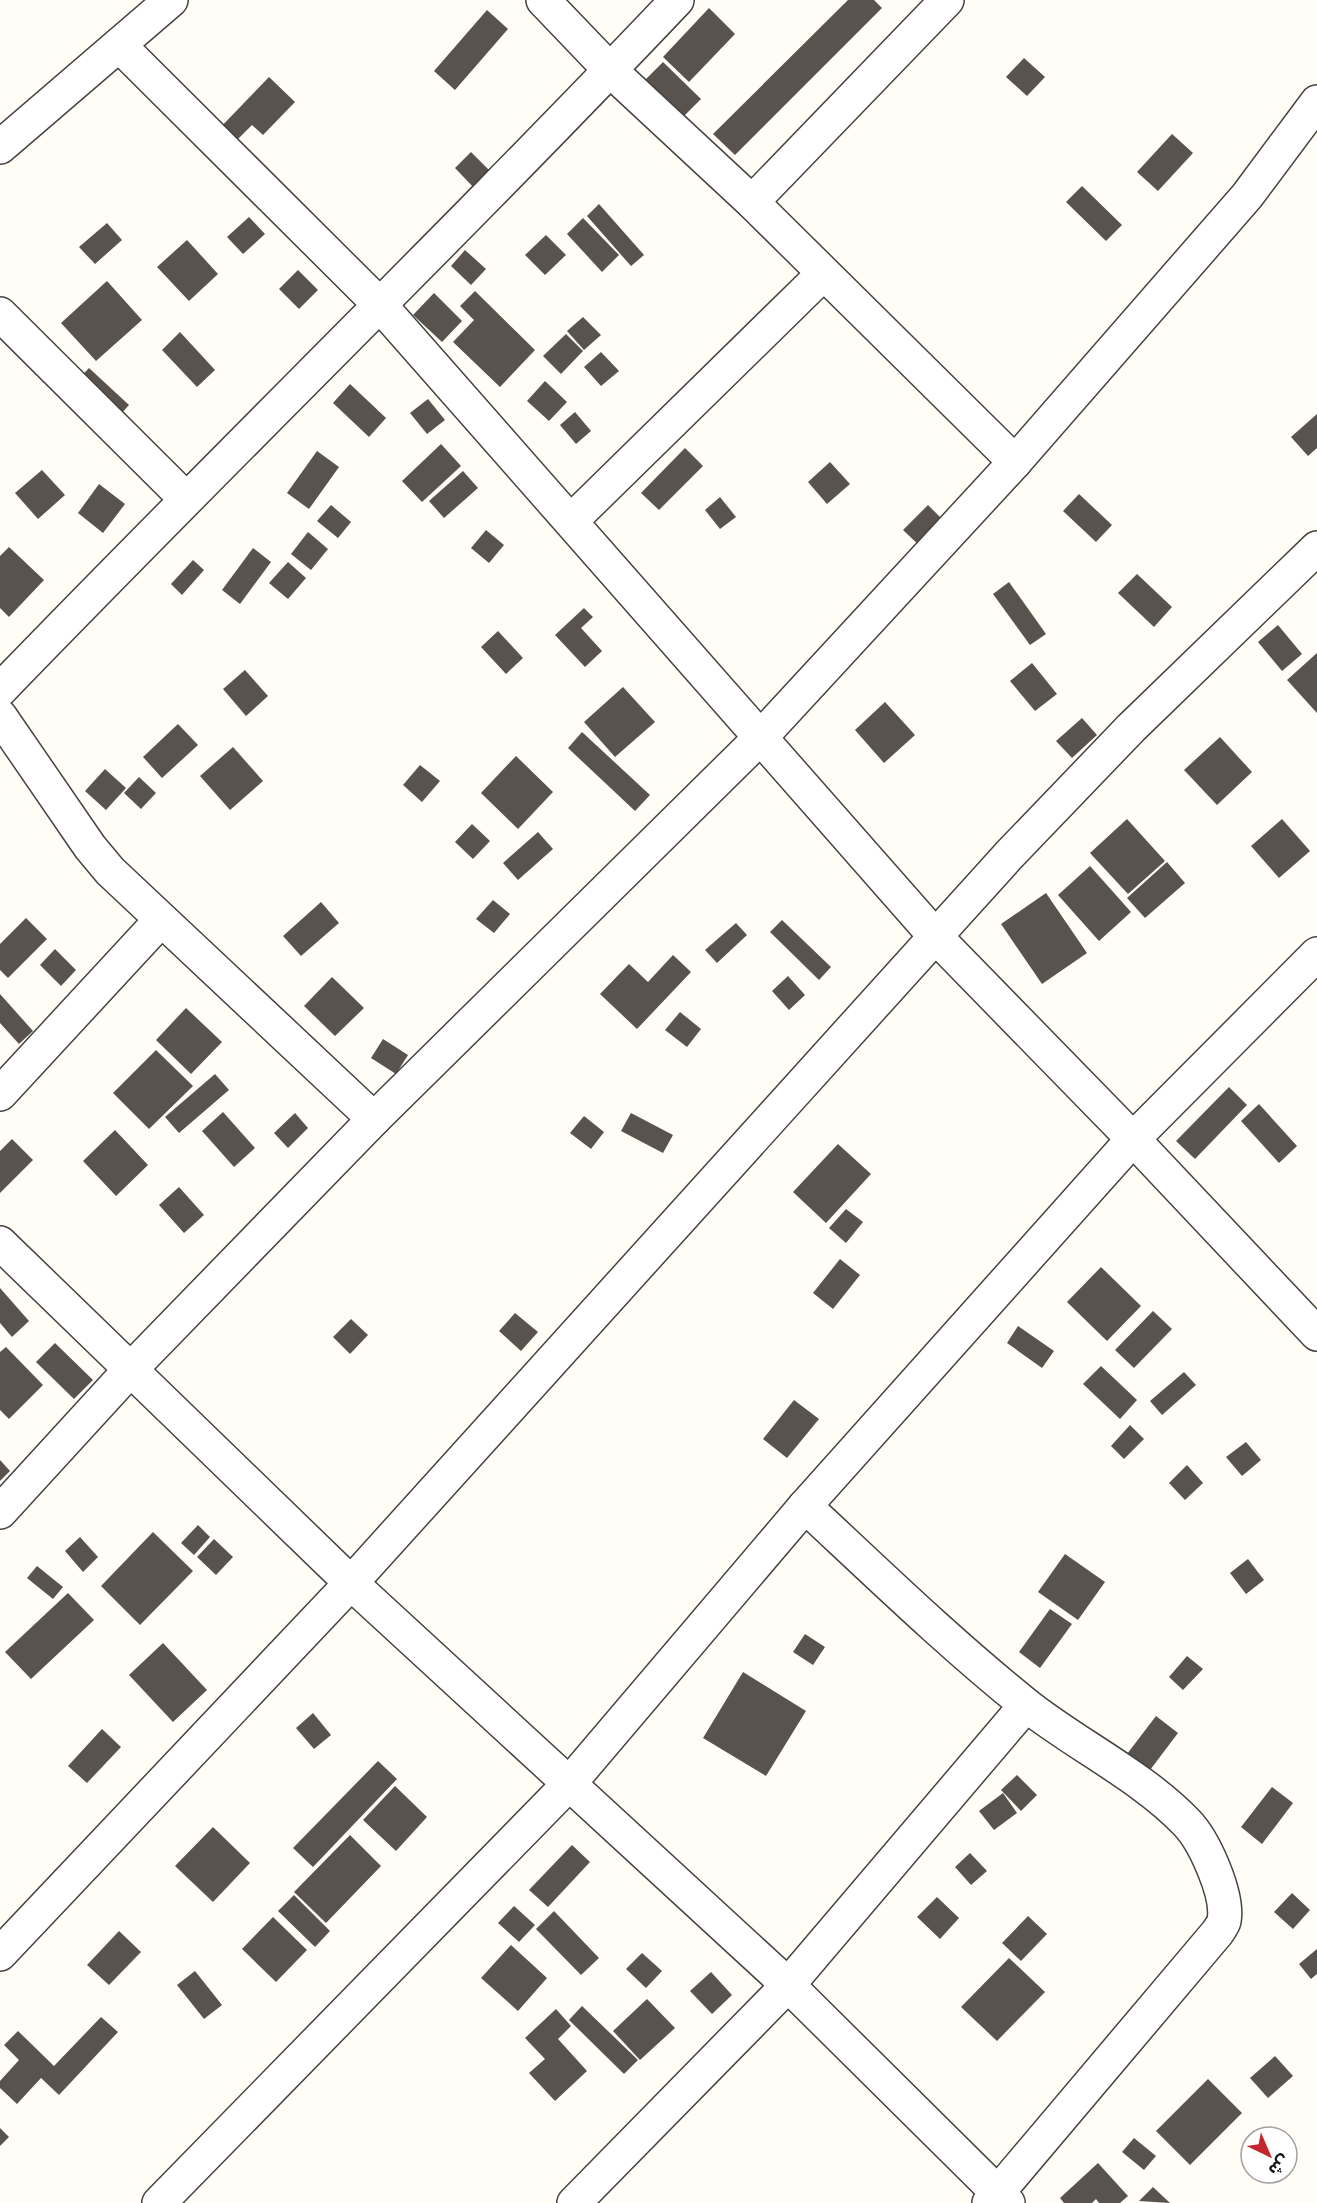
<svg xmlns="http://www.w3.org/2000/svg" width="1317" height="2203" font-family="'PT Serif','Noto Sans Arabic',serif">
<style>
.building{fill:#5a524d}
.lines{fill:none;stroke-linecap:round;stroke-linejoin:round}
.minor-casing{stroke:#444;stroke-width:36}
.minor{stroke:#fff;stroke-width:33}
</style>
<rect width="100%" height="100%" fill="#fffdf5"/>
<!-- building -->
<g class="building">
<polygon points="848,0 874,0 882,8 735,155 713,134"/>
<polygon points="709,8 735,34 689,82 663,57"/>
<polygon points="487,10 508,29 455,90 434,71"/>
<polygon points="1024,58 1045,77 1027,96 1006,77"/>
<polygon points="663,62 701,99 682,118 644,81"/>
<polygon points="269,77 295,102 263,135 252,125 231,146 216,132"/>
<polygon points="1172,134 1193,153 1158,191 1137,172"/>
<polygon points="471,152 491,172 475,189 455,168"/>
<polygon points="1082,186 1122,225 1106,241 1066,202"/>
<polygon points="599,204 644,255 631,266 587,216"/>
<polygon points="249,217 265,234 243,254 227,237"/>
<polygon points="583,218 619,255 602,272 567,234"/>
<polygon points="107,223 122,240 95,264 79,247"/>
<polygon points="546,235 566,255 545,275 525,255"/>
<polygon points="187,240 218,274 189,301 157,267"/>
<polygon points="465,250 486,269 471,285 451,266"/>
<polygon points="298,270 318,290 299,309 279,289"/>
<polygon points="107,281 142,320 96,361 61,323"/>
<polygon points="475,291 535,350 500,387 453,342 474,320 460,306"/>
<polygon points="434,293 462,321 442,342 413,315"/>
<polygon points="583,317 601,335 584,350 567,331"/>
<polygon points="180,332 215,370 197,387 162,350"/>
<polygon points="566,334 583,351 561,374 543,356"/>
<polygon points="601,352 619,371 601,386 584,367"/>
<polygon points="89,368 129,405 111,425 71,387"/>
<polygon points="545,381 567,402 549,421 527,401"/>
<polygon points="350,384 386,418 369,437 333,403"/>
<polygon points="428,399 445,420 427,434 410,413"/>
<polygon points="575,412 591,431 576,444 560,425"/>
<polygon points="1317,414 1317,448 1308,456 1291,437"/>
<polygon points="441,444 461,466 422,502 402,481"/>
<polygon points="685,448 703,466 659,510 641,493"/>
<polygon points="317,451 339,467 309,509 287,493"/>
<polygon points="830,462 850,484 827,504 808,482"/>
<polygon points="42,470 65,495 38,519 15,493"/>
<polygon points="463,471 478,488 444,518 429,501"/>
<polygon points="99,484 125,504 103,533 78,513"/>
<polygon points="1079,494 1112,525 1096,542 1063,511"/>
<polygon points="720,497 736,517 720,529 705,510"/>
<polygon points="331,505 351,522 338,538 317,521"/>
<polygon points="928,505 946,523 921,547 903,530"/>
<polygon points="486,530 504,545 489,563 471,548"/>
<polygon points="308,532 328,549 311,570 291,554"/>
<polygon points="9,547 44,580 9,617 0,608 0,556"/>
<polygon points="253,548 271,562 240,604 222,590"/>
<polygon points="193,560 204,570 182,595 171,584"/>
<polygon points="288,562 306,578 288,599 269,583"/>
<polygon points="1137,574 1172,607 1154,627 1118,593"/>
<polygon points="1009,582 1046,634 1030,645 993,594"/>
<polygon points="584,608 593,617 581,628 602,651 585,667 555,635"/>
<polygon points="1278,625 1302,654 1282,671 1258,642"/>
<polygon points="498,631 523,658 506,674 481,647"/>
<polygon points="1317,653 1317,713 1287,680"/>
<polygon points="1032,663 1057,694 1035,711 1010,681"/>
<polygon points="245,670 268,696 246,716 223,689"/>
<polygon points="623,687 655,722 615,757 584,722"/>
<polygon points="885,702 915,735 884,763 855,730"/>
<polygon points="1082,718 1097,735 1072,758 1056,741"/>
<polygon points="178,724 198,745 162,778 143,757"/>
<polygon points="582,732 650,795 635,811 568,748"/>
<polygon points="1220,737 1252,772 1217,805 1184,770"/>
<polygon points="233,747 263,781 230,810 200,776"/>
<polygon points="516,756 553,792 518,829 481,793"/>
<polygon points="420,765 440,781 422,802 403,785"/>
<polygon points="105,769 126,788 106,810 85,791"/>
<polygon points="139,777 156,793 141,809 124,793"/>
<polygon points="1127,819 1165,861 1128,894 1090,853"/>
<polygon points="1282,819 1310,851 1279,878 1251,846"/>
<polygon points="472,824 490,841 473,859 455,842"/>
<polygon points="538,832 553,849 518,880 503,863"/>
<polygon points="1167,862 1185,883 1145,918 1127,898"/>
<polygon points="1090,866 1131,912 1099,941 1058,895"/>
<polygon points="1046,893 1087,953 1042,984 1001,924"/>
<polygon points="493,900 510,914 494,933 476,919"/>
<polygon points="321,902 339,923 301,956 283,936"/>
<polygon points="26,918 47,939 8,978 0,970 0,944"/>
<polygon points="782,920 831,967 819,980 770,932"/>
<polygon points="736,923 747,935 717,963 705,950"/>
<polygon points="55,949 76,970 61,986 40,965"/>
<polygon points="673,955 691,972 637,1029 600,994 629,964 648,982"/>
<polygon points="788,976 805,995 789,1010 772,991"/>
<polygon points="332,977 364,1008 335,1036 304,1006"/>
<polygon points="0,994 33,1031 19,1044 0,1023"/>
<polygon points="186,1008 222,1042 191,1074 156,1040"/>
<polygon points="680,1012 701,1029 687,1047 665,1030"/>
<polygon points="383,1039 408,1055 396,1074 371,1058"/>
<polygon points="156,1050 193,1086 149,1129 113,1093"/>
<polygon points="215,1074 229,1090 179,1133 165,1117"/>
<polygon points="1229,1087 1247,1105 1195,1159 1176,1141"/>
<polygon points="1259,1104 1297,1146 1279,1163 1241,1121"/>
<polygon points="223,1112 255,1148 234,1167 202,1131"/>
<polygon points="295,1113 308,1128 288,1148 274,1133"/>
<polygon points="631,1113 673,1135 663,1153 621,1131"/>
<polygon points="584,1116 604,1132 591,1149 570,1133"/>
<polygon points="115,1130 148,1165 116,1196 83,1161"/>
<polygon points="12,1139 33,1160 0,1193 0,1151"/>
<polygon points="838,1144 871,1174 826,1223 793,1192"/>
<polygon points="179,1187 204,1215 184,1233 159,1205"/>
<polygon points="846,1209 863,1222 846,1243 829,1228"/>
<polygon points="840,1259 860,1275 833,1309 813,1293"/>
<polygon points="1101,1267 1141,1306 1107,1341 1067,1302"/>
<polygon points="0,1288 29,1321 12,1337 0,1323"/>
<polygon points="1153,1311 1172,1329 1134,1368 1115,1350"/>
<polygon points="515,1313 538,1332 521,1351 499,1331"/>
<polygon points="351,1319 368,1335 350,1354 333,1337"/>
<polygon points="1018,1326 1054,1351 1042,1368 1007,1343"/>
<polygon points="55,1343 93,1380 74,1399 36,1362"/>
<polygon points="6,1347 43,1385 9,1419 0,1410 0,1352"/>
<polygon points="1101,1366 1137,1400 1120,1419 1083,1384"/>
<polygon points="1184,1372 1196,1385 1162,1415 1150,1401"/>
<polygon points="794,1400 819,1419 787,1458 763,1439"/>
<polygon points="1130,1425 1144,1439 1124,1459 1111,1446"/>
<polygon points="1246,1442 1261,1460 1242,1476 1226,1457"/>
<polygon points="0,1460 10,1471 0,1481"/>
<polygon points="1187,1465 1203,1483 1185,1500 1169,1483"/>
<polygon points="198,1525 210,1537 194,1555 181,1543"/>
<polygon points="153,1532 193,1571 140,1625 101,1586"/>
<polygon points="80,1537 98,1557 83,1572 65,1551"/>
<polygon points="214,1539 233,1557 216,1575 197,1557"/>
<polygon points="1065,1554 1105,1582 1078,1620 1038,1592"/>
<polygon points="1248,1559 1264,1580 1246,1594 1230,1573"/>
<polygon points="37,1566 63,1587 53,1599 27,1578"/>
<polygon points="68,1593 94,1620 31,1679 5,1652"/>
<polygon points="1050,1609 1072,1624 1040,1668 1019,1652"/>
<polygon points="805,1634 825,1647 813,1665 793,1652"/>
<polygon points="163,1643 207,1690 173,1722 129,1675"/>
<polygon points="1187,1656 1203,1669 1183,1690 1169,1677"/>
<polygon points="743,1672 806,1711 766,1776 703,1738"/>
<polygon points="313,1713 331,1735 314,1749 296,1728"/>
<polygon points="1156,1716 1178,1733 1147,1774 1124,1758"/>
<polygon points="102,1729 121,1747 87,1783 68,1766"/>
<polygon points="378,1761 397,1779 313,1867 293,1848"/>
<polygon points="1017,1775 1037,1795 1021,1811 1001,1790"/>
<polygon points="395,1786 427,1817 396,1851 363,1820"/>
<polygon points="1272,1787 1293,1803 1262,1844 1241,1827"/>
<polygon points="1003,1793 1017,1813 994,1830 979,1811"/>
<polygon points="213,1827 250,1863 213,1902 175,1866"/>
<polygon points="350,1835 381,1866 326,1923 294,1892"/>
<polygon points="572,1845 590,1862 548,1907 529,1890"/>
<polygon points="970,1853 987,1871 971,1885 955,1867"/>
<polygon points="1292,1893 1310,1910 1293,1929 1274,1912"/>
<polygon points="294,1895 330,1931 315,1947 278,1911"/>
<polygon points="937,1897 959,1918 940,1939 917,1917"/>
<polygon points="514,1906 535,1925 519,1942 498,1923"/>
<polygon points="554,1911 599,1958 581,1975 536,1929"/>
<polygon points="1028,1916 1047,1934 1021,1961 1002,1943"/>
<polygon points="273,1917 307,1950 276,1982 242,1949"/>
<polygon points="119,1931 141,1952 109,1985 87,1965"/>
<polygon points="511,1945 547,1978 518,2011 481,1978"/>
<polygon points="1317,1949 1317,1974 1311,1979 1299,1964"/>
<polygon points="642,1953 662,1971 646,1988 626,1969"/>
<polygon points="1009,1958 1045,1992 997,2041 961,2007"/>
<polygon points="195,1971 222,2005 204,2019 177,1985"/>
<polygon points="711,1972 732,1995 712,2014 690,1991"/>
<polygon points="647,1999 675,2028 640,2060 613,2031"/>
<polygon points="582,2006 638,2060 624,2074 569,2020"/>
<polygon points="556,2009 571,2026 558,2039 587,2071 555,2101 529,2073 545,2059 525,2038"/>
<polygon points="101,2017 118,2032 59,2095 41,2078 17,2104 0,2088 0,2081 19,2060 4,2045 18,2031 54,2066"/>
<polygon points="1275,2056 1293,2076 1268,2098 1250,2078"/>
<polygon points="1208,2079 1242,2113 1190,2165 1156,2131"/>
<polygon points="0,2128 9,2137 0,2146"/>
<polygon points="1134,2138 1156,2156 1144,2170 1122,2152"/>
<polygon points="1098,2163 1128,2196 1120,2203 1099,2203 1096,2199 1092,2203 1064,2203 1060,2198"/>
<polygon points="1153,2187 1170,2203 1139,2201"/>
</g>
<g class="lines">
<defs>
<g id="minor">
<polyline points="543,0 610,70 752,202 1015,462"/>
<polyline points="119,45 380,305 935,936 1133,1139 1317,1334"/>
<polyline points="0,147 171,0"/>
<polyline points="752,202 947,0"/>
<polyline points="0,314 185,498"/>
<polyline points="571,521 823,274"/>
<path d="M0 690C224 458 455 234 677 0"/>
<polyline points="0,716 90,847 110,871 374,1119"/>
<polyline points="0,1094 160,921"/>
<polyline points="0,1243 351,1583 788,1985 1008,2203"/>
<path d="M805 1506C877 1573 948 1642 1025 1704 1075 1744 1142 1776 1186 1822 1204 1840 1229 1895 1224 1921 1223 1925 1219 1930 1217 1933L989 2203"/>
<polyline points="0,1512 130,1370 374,1119 760,738 1015,462 1247,196 1317,102"/>
<polyline points="0,1954 351,1583 1009,855 1131,728 1317,548"/>
<polyline points="159,2203 568,1785 805,1506 1133,1139 1317,954"/>
<polyline points="574,2203 788,1985 1026,1705"/>
</g>
</defs>
<!-- minor casing -->
<use href="#minor" class="minor-casing"/>
<!-- minor -->
<use href="#minor" class="minor"/>
</g>
<!-- north arrow -->
<g transform="translate(1269 2155) rotate(136)"><circle r="28" fill="#ffffff" stroke="#a0a0a0" stroke-width="1.5"/>
<path d="M0-4.5L10 22L0 15L-10 22Z" fill="#c4262e"/>
<text y="-9" font-size="16" font-weight="bold" text-anchor="middle" fill="#111111">ش</text>
</g>
</svg>
